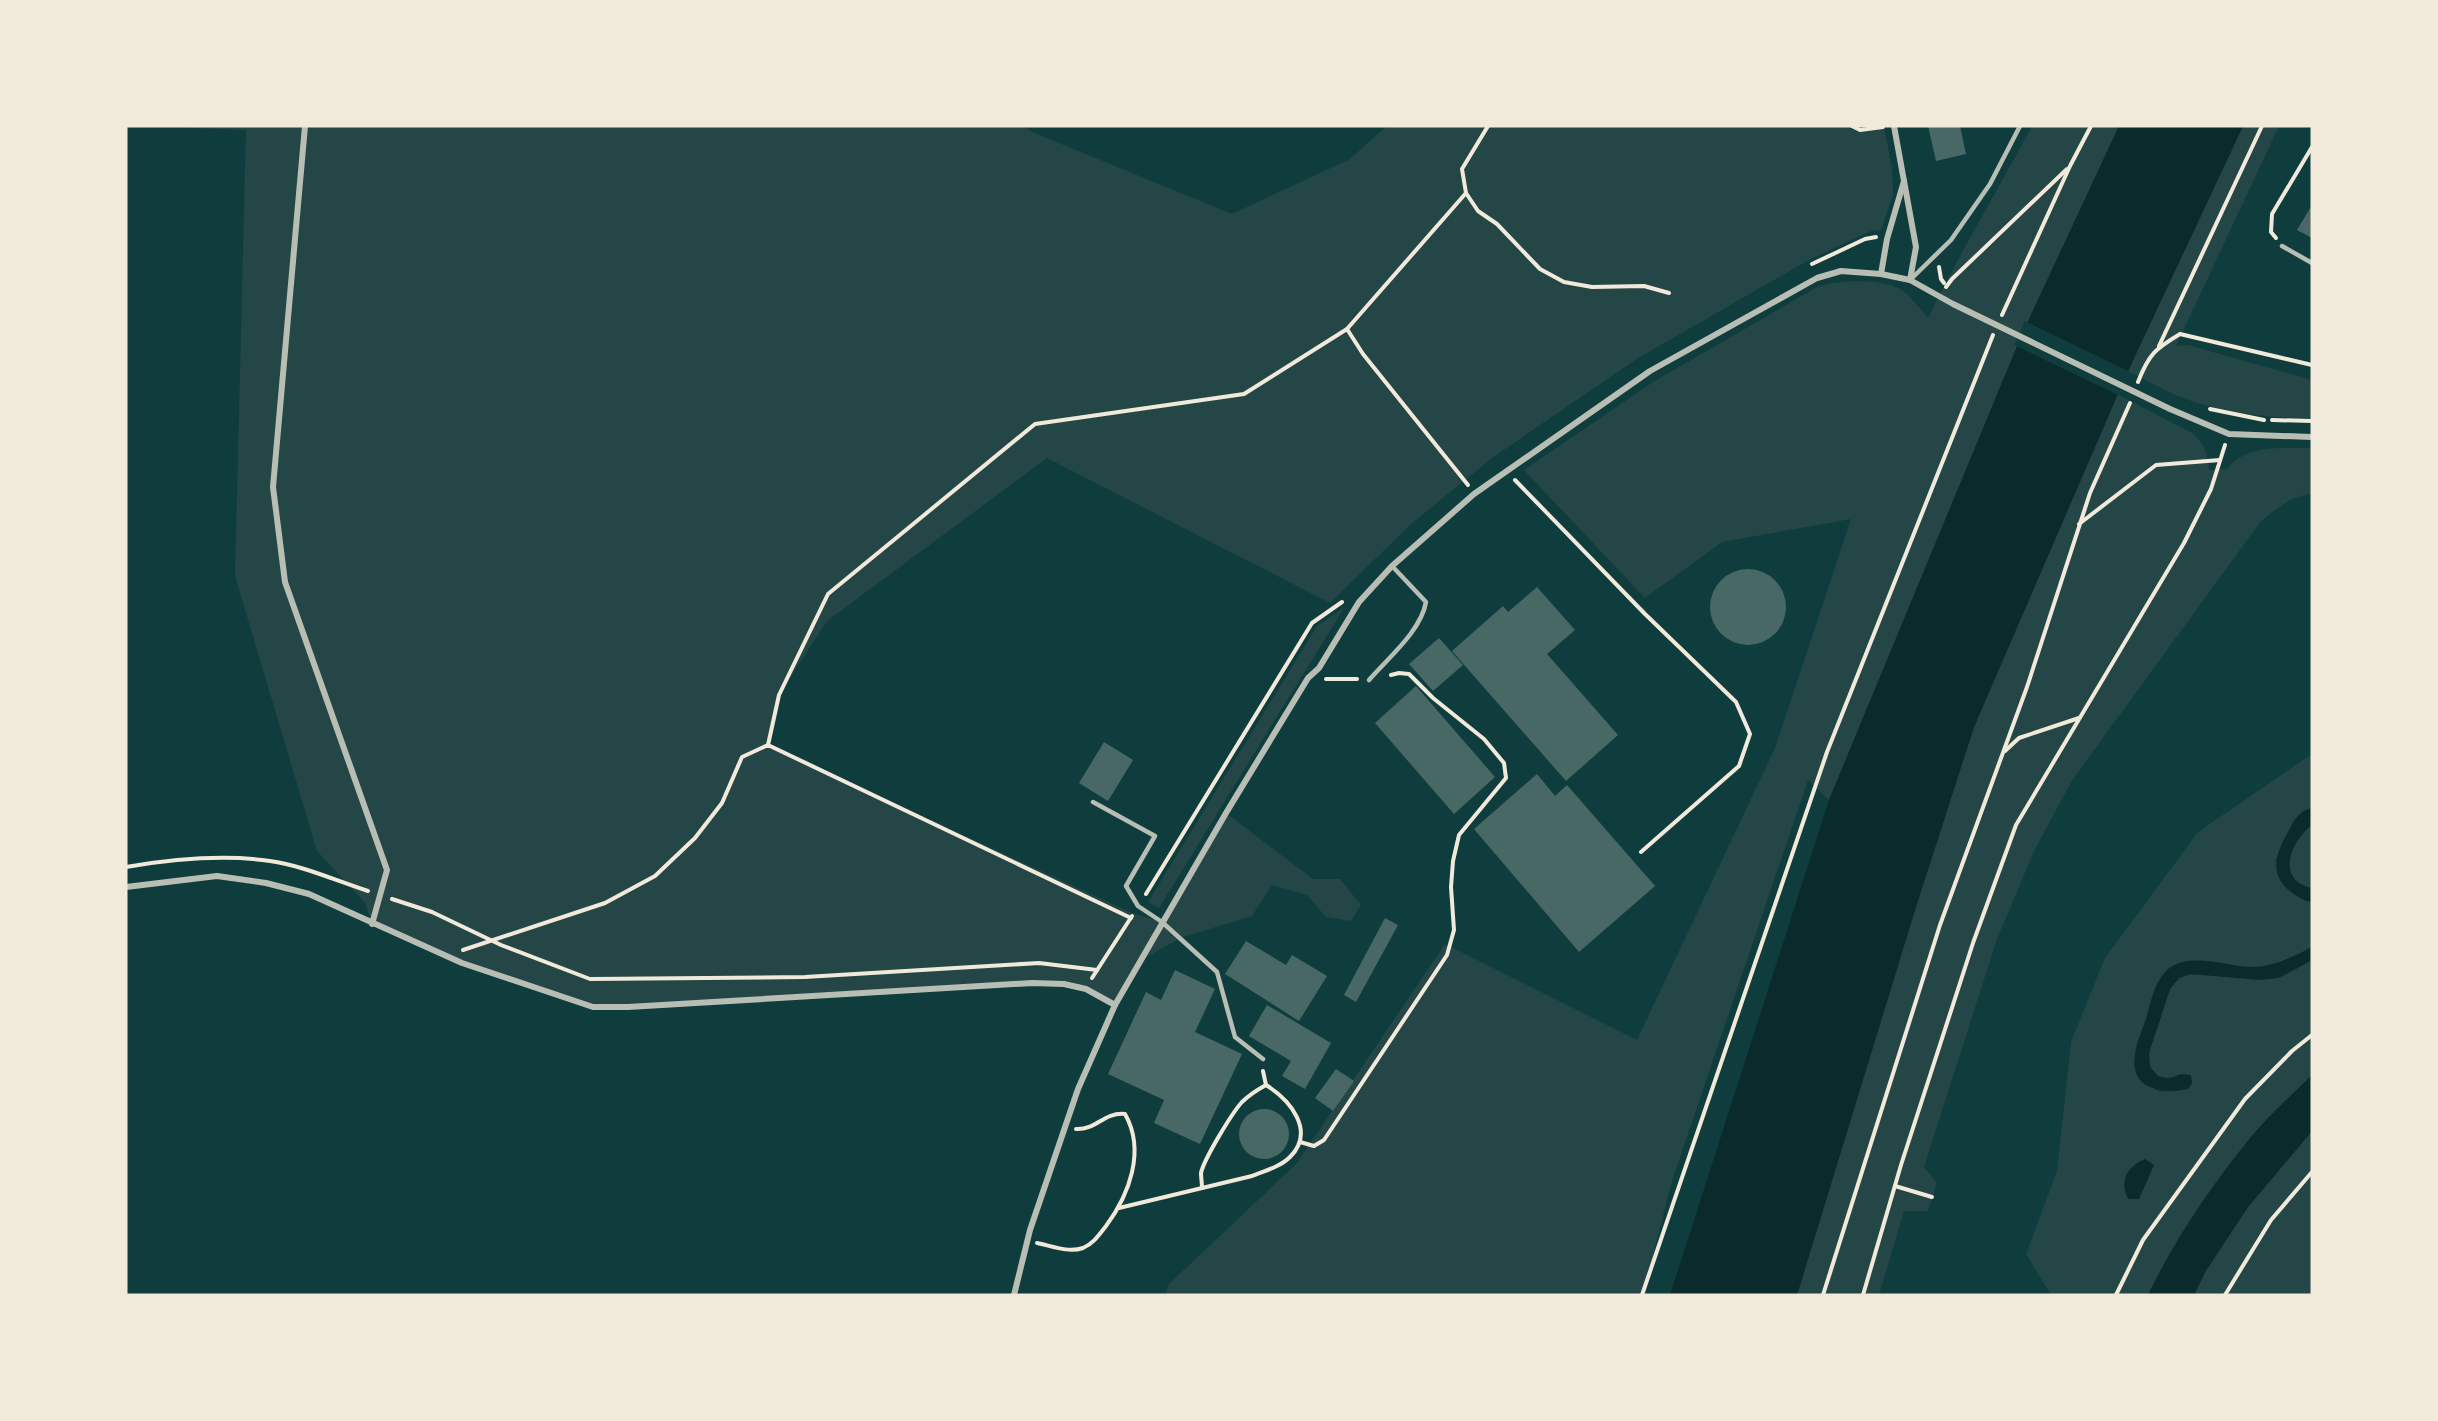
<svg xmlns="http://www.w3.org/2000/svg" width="2438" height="1421" font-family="'IBM Plex Sans',sans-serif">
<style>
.green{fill:#244646}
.water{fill:#0a2a2b}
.pier{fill:#0f3d3e}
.building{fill:#486865}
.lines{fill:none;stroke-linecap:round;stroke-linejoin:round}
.path{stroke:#f1e9da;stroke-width:4}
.service{stroke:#b8beb3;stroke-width:4.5}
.minor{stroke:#b8beb3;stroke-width:6}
</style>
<rect width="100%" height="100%" fill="#0f3d3e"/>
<!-- green -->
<g class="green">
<polygon points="141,126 1024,126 1032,132 1232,214 1350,159 1387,126 1884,126 1892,169 1893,194 1881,230 1871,231 1809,260 1638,358 1492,458 1411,524 1330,603 1047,458 827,621 779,695 768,745 1132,913 1162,922 1226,813 1313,879 1340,879 1361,905 1351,921 1326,917 1307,895 1272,885 1252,916 1183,937 1141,960 1115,1005 1086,989 1064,984 593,1007 462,963 372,924 365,903 317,851 235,576 246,130"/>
<path d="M2032 126H2119L2023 332 1829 800 1808 780 1672 1181 1643 1295H1166L1168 1285 1297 1163 1445 944 1637 1040 1775 748 1851 519 1722 542 1645 598 1524 470 1653 382 1819 286C1842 280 1887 277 1906 293 1914 301 1921 310 1928 318 1960 252 1998 190 2032 126Z"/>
<path d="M2243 126H2279L2176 346 2188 345 2312 380V418C2268 418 2219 413 2178 396 2161 389 2144 379 2128 371Z"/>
<path d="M2117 394 2194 434C2205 446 2208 454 2209 470L2227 469C2246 444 2284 448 2312 448V494C2292 495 2276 509 2261 521L2073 779 2035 849 1997 939 1924 1167 1937 1183 1928 1211H1904L1879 1295H1797L1915 910 1974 727Z"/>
<polygon points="1344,608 1159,908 1148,902 1317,626"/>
<path d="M2312 754V808L2303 811 2275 861 2307 901 2312 902V947C2296 956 2274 966 2256 967 2224 968 2179 947 2158 982 2153 990 2151 1003 2148 1012 2142 1030 2135 1047 2134 1066L2157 1091C2169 1092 2184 1093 2192 1083L2181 1074C2163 1082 2147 1077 2149 1054 2150 1044 2156 1033 2159 1023 2164 1009 2167 986 2180 978 2196 968 2252 982 2275 978 2288 976 2301 966 2312 960V1075C2292 1095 2269 1115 2251 1137 2212 1185 2175 1239 2148 1295H2051L2026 1254 2057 1171 2071 1042 2105 958 2198 832Z"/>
<path d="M2312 825V888C2275 881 2290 841 2312 825Z"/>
<polygon points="2312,1131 2312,1295 2194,1295 2205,1272 2248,1207"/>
</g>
<!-- water -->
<g class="water">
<polygon points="2119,126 2243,126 2128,371 1974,727 1915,910 1797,1295 1670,1295 1829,800 2023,332"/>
<path d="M2312 808V825C2290 841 2275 881 2312 888V902C2304 901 2298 897 2291 892 2269 875 2275 855 2287 834 2294 821 2297 812 2312 808Z"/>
<path d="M2312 947V960L2278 978 2260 980 2190 974 2179 978 2170 989 2149 1053 2150 1067 2158 1076 2169 1079 2181 1074 2191 1075 2192 1083 2188 1089C2161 1094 2130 1090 2135 1055 2136 1043 2142 1031 2146 1020 2151 1002 2155 978 2171 967 2194 952 2230 968 2256 967 2274 966 2296 956 2312 947Z"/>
<path d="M2312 1075V1131L2248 1207 2205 1272 2194 1295H2148C2175 1239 2212 1185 2251 1137 2269 1115 2292 1095 2312 1075Z"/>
<path d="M2145 1159 2154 1165 2139 1199H2128C2119 1180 2127 1167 2145 1159Z"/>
</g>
<!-- pier -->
<polygon class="pier" points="2025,321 2130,372 2120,396 2014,345"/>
<!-- building -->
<g class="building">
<polygon points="1928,126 1960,126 1966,154 1936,161"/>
<polygon points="2312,205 2312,238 2297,230"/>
<circle cx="1748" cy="607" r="38"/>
<polygon points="1537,587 1575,630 1547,654 1618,735 1566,781 1452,651 1503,606 1508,612"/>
<polygon points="1439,638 1463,665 1433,691 1409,664"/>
<polygon points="1416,686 1495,777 1454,814 1375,723"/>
<polygon points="1104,742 1133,760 1108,801 1079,783"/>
<polygon points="1537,774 1555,796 1567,785 1655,886 1579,952 1474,829"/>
<polygon points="1385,918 1398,925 1356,1002 1344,995"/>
<polygon points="1246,941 1286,965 1292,955 1327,976 1299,1021 1225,974"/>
<polygon points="1175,970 1215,989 1195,1032 1242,1054 1200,1144 1154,1123 1164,1100 1108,1074 1146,992 1161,1000"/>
<polygon points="1267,1005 1331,1043 1305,1089 1282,1076 1291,1061 1249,1036"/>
<polygon points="1336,1069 1354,1081 1333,1111 1315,1098"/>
<circle cx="1264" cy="1134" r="25"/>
</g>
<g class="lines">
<!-- path -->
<g class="path">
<polyline points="1852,126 1860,130 1883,127"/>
<polyline points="1466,193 1478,211 1497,224 1540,269 1564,282 1592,287 1644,286 1669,293"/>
<polyline points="2276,238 2271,232 2272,214 2312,147"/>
<polyline points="1812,264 1865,239 1876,237"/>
<polyline points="1939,267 1941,279 1944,283"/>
<polyline points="1946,287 1952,279 2067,169"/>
<polyline points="2002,315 2070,166 2091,126"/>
<polyline points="1347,329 1363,354 1468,485"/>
<polyline points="2159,346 2262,126"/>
<path d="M2138 382C2149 354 2155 349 2180 334L2312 365"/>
<polyline points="2210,409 2264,420"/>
<polyline points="2272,420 2312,421"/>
<polyline points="1515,480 1645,614 1736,702 1750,734 1739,766 1641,852"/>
<polyline points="2079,524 2156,465 2220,460"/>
<polyline points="1326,679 1357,679"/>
<polyline points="768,745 779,695 828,594 1035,424 1244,394 1347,329 1466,193 1462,169 1488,126"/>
<polyline points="2005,751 2019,738 2079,718"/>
<path d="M126 867C173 859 222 854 270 861 301 865 337 881 368 891"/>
<polyline points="1146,894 1312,623 1342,602"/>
<polyline points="392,899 432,912 501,945 590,979 805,977 1039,963 1097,970"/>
<polyline points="463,950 605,903 655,876 695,838 722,803 742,757 768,745 1131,918"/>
<polyline points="1092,978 1132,916"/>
<polyline points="1300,1142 1314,1146 1324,1140 1447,955 1454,930 1451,887 1453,861 1459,835 1506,778 1504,763 1484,739 1433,698 1409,674 1399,673 1391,675"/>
<polyline points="1895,1186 1932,1197"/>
<path d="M1202 1188C1202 1183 1201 1177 1201 1173 1204 1159 1232 1113 1242 1102 1249 1095 1257 1090 1266 1085"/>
<path d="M1119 1208 1252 1176C1264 1171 1280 1167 1290 1157 1316 1131 1290 1100 1266 1085L1263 1071"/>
<path d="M1037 1243C1052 1246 1068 1253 1083 1248 1093 1244 1099 1235 1106 1226 1129 1195 1146 1151 1125 1114 1103 1112 1097 1130 1076 1129"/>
<polyline points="1642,1295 1827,752 1993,335"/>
<polyline points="1823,1295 1940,925 2027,687 2090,493 2130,403"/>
<polyline points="1863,1295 1901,1165 1973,943 2016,825 2184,543 2211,489 2225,445"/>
<polyline points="2116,1295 2143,1240 2245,1099 2292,1051 2312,1035"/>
<polyline points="2225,1295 2271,1220 2312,1172"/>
</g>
<!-- service -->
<g class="service">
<polyline points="2282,246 2312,263"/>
<polyline points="1910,280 1951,240 1990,184 2020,126"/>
<path d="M1369 680C1388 658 1421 631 1426 602L1392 566"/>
<polyline points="1093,802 1155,836 1126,886 1138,906 1162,922 1217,972 1235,1037 1263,1059"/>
</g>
<!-- minor -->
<g class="minor">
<polyline points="305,126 273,487 285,582 387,870 372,924"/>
<polyline points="1894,126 1916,247 1910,280"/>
<polyline points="1881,274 1887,239 1904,181"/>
<polyline points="126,887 217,876 266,883 309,894 462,963 593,1007 628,1007 1032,983 1064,984 1086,989 1115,1005"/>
<polyline points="1014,1295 1030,1230 1078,1089 1115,1005 1226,813 1308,678 1319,668 1359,602 1392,566 1474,494 1650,371 1817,278 1841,271 1881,274 1910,280 1953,304 2170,409 2229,434 2312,437"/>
</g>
</g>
<!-- border -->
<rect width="2438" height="1421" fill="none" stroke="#f1e9da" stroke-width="255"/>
</svg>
